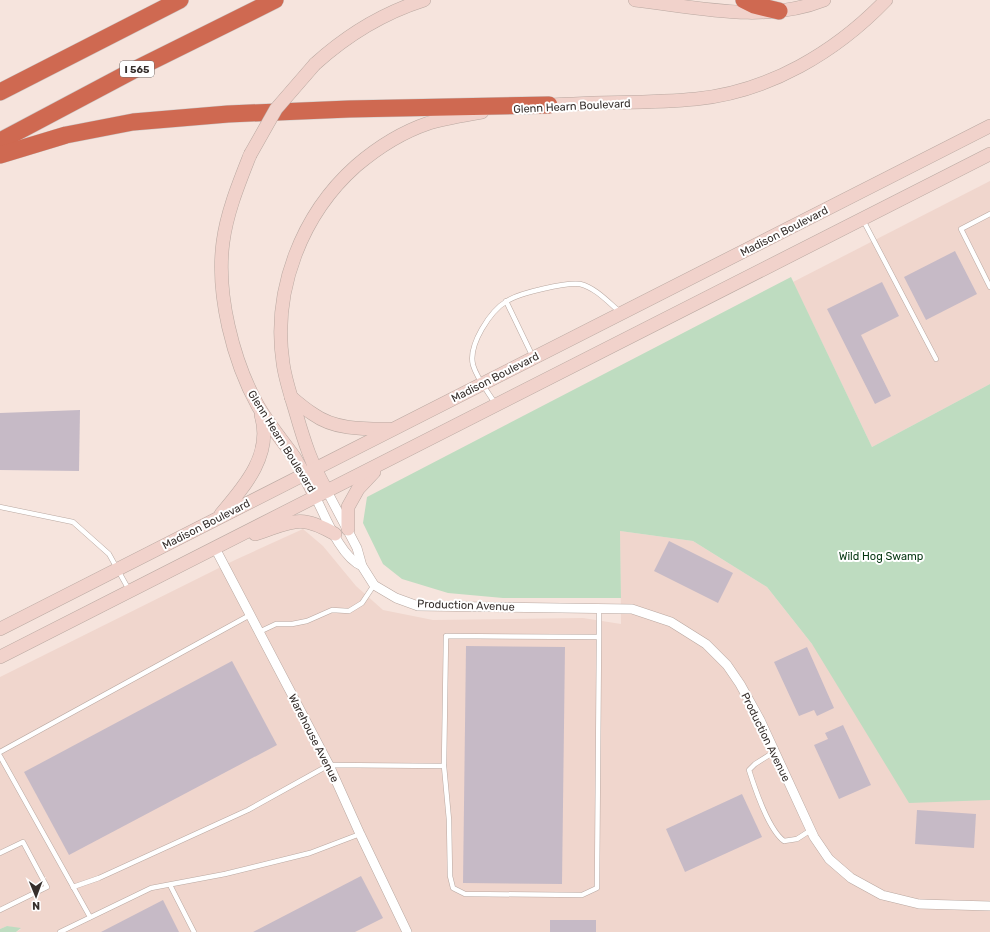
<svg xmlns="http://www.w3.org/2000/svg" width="990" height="932" font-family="Rubik,sans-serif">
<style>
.built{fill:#f0d6cd}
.green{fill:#bedcc0}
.building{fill:#c6bac6}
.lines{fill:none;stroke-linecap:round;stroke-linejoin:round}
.service-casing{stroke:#b9a8a1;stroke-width:5.5}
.minor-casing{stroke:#b9a8a1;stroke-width:10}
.secondary-casing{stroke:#b9a8a1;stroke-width:14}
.motorway-casing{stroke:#cbc9c8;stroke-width:18}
.service{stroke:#fff;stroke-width:4.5}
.minor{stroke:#fff;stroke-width:9}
.secondary{stroke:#f1d2cb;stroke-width:13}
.motorway{stroke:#cf6951;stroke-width:17}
.secondary-bridge-casing{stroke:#b9a8a1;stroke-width:14;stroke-linecap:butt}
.secondary-bridge{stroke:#f1d2cb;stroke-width:13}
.labels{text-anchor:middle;stroke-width:4;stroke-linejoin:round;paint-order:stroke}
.shield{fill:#fff;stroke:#726d6b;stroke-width:1}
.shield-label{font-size:10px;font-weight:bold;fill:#362f2c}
.street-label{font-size:11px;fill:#362f2c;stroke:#fff}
.park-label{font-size:11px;fill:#03340f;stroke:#fff}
</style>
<rect width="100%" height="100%" fill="#f6e4dd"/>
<!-- built -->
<g class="built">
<polygon points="990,181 990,384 872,447 793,282"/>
<polygon points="303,529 323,546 356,586 383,610 433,620 583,618 621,624 620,531 693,541 767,587 812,644 990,800 990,932 16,932 21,929 7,926 0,929 0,677 235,560"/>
</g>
<!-- green -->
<g class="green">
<polygon points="791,277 872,447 990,384 990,800 909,803 812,644 767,587 693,541 620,531 621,598 503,598 448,593 402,579 383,564 363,523 367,497"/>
<polygon points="7,926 21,928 16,932 0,932 0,929"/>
</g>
<!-- building -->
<g class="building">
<polygon points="955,251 977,294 926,320 904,277"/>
<polygon points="882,282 899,316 861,335 891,396 875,404 827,309"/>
<polygon points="80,410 79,471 0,470 0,413"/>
<polygon points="669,541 733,573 718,603 654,571"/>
<polygon points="466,646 565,647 562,884 463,883"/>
<polygon points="807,647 834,708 817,716 814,710 799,716 774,662"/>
<polygon points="232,661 277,745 69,855 24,772"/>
<polygon points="843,725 871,785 839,799 814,745 828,739 825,733"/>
<polygon points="742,794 762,837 685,872 666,829"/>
<polygon points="917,810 976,814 974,848 915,844"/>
<polygon points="361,876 383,918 355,932 253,932"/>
<polygon points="163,900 179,932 101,932"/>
<rect x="550" y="920" width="46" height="12"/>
</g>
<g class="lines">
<defs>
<g id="service">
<polyline points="990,214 961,229 990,287"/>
<polyline points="863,220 936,359"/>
<polyline points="506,301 533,357"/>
<path d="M496 405C489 393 477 379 473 365 468 345 490 311 507 301 519 293 567 282 580 284 596 288 608 302 620 312"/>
<polyline points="0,507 73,522 109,554 129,590"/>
<polyline points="599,608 599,637 597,888 582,895 465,894 453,888 450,876 449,820 444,766 446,636 599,637"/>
<polyline points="259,632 276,624 292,624 307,621 332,610 349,611 362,603 374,585"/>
<polyline points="0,752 250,615"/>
<path d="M774 752 755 764 749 770C755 789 769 830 784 841L797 839 811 830"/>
<polyline points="0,756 90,917"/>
<polyline points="0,853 23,842 47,887 0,910"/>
<polyline points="170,885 194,932"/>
<polyline points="73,887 99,878 248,810 329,765 444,766"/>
<polyline points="60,932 151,888 225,874 310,853 360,834"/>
</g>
<g id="minor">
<polyline points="327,491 357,548 362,566 374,585 396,598 418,606 632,609 671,622 706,644 727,665 740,684 760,720 814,837 829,859 851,878 882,895 919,904 990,906"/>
<path d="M315 496C325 516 341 558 362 566"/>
<polyline points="215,548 329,765 360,834 407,932"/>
</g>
<g id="secondary">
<path d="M635 0C696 7 764 24 824 0"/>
<path d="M315 64C347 35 383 13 424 0"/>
<path d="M541 106C593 101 645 104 696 99 769 92 836 52 886 0"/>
<path d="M250 155C239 183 227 212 223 242 216 294 233 361 258 406 269 425 283 441 295 458 302 470 309 483 315 496"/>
<path d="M291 397C298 403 305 409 313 414 335 430 364 429 390 429"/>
<path d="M327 491C312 466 304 441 296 413 291 396 285 379 283 363 272 290 302 214 356 166 377 148 402 132 429 123 446 118 464 115 482 112"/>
<path d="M221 514C245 486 273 454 261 415"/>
<polyline points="348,529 348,507 358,489 374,472"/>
<path d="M255 534C292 522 299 513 335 534"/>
<polyline points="0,629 990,126"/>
<polyline points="0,657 990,154"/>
</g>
<g id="motorway">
<polyline points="744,0 754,5 779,11"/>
<polyline points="0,92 180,0"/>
<polyline points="0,141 132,71 275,0"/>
<polyline points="0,155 66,135 133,122 228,114 349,109 549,105"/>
</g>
</defs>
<!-- service casing -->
<use href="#service" class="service-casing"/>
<!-- minor casing -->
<use href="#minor" class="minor-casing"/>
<!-- secondary casing -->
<use href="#secondary" class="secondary-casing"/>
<!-- motorway casing -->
<use href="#motorway" class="motorway-casing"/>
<!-- service -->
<use href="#service" class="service"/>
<!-- minor -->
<use href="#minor" class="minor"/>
<!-- secondary -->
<use href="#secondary" class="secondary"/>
<!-- motorway -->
<use href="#motorway" class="motorway"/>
<defs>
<polyline id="secondary-bridge" points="250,155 276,109 315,64"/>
</defs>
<!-- secondary-bridge casing -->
<use href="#secondary-bridge" class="secondary-bridge-casing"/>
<!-- secondary-bridge -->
<use href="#secondary-bridge" class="secondary-bridge"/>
</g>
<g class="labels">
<!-- shield labels -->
<rect class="shield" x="120" y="61" width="34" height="16" rx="3"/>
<g class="shield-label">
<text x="137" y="73">I 565</text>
</g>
<!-- street labels -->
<g class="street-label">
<text transform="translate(572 106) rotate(-3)" y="4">Glenn Hearn Boulevard</text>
<text transform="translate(784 231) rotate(-27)" y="4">Madison Boulevard</text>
<text transform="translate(495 377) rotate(-27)" y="4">Madison Boulevard</text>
<text transform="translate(282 441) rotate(58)" y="4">Glenn Hearn Boulevard</text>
<text transform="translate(206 524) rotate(-27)" y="4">Madison Boulevard</text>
<text transform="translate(466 605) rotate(2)" y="4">Production Avenue</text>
<text transform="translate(766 737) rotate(64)" y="4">Production Avenue</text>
<text transform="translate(314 738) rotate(63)" y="4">Warehouse Avenue</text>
</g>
<!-- park labels -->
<g class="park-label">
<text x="881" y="560">Wild Hog Swamp</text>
</g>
</g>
<!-- north arrow -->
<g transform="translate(36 896) rotate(179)" stroke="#ffffff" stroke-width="3" paint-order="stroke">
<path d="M0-3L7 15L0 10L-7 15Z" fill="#362f2c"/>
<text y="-6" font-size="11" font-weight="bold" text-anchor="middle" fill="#362f2c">N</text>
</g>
</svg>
